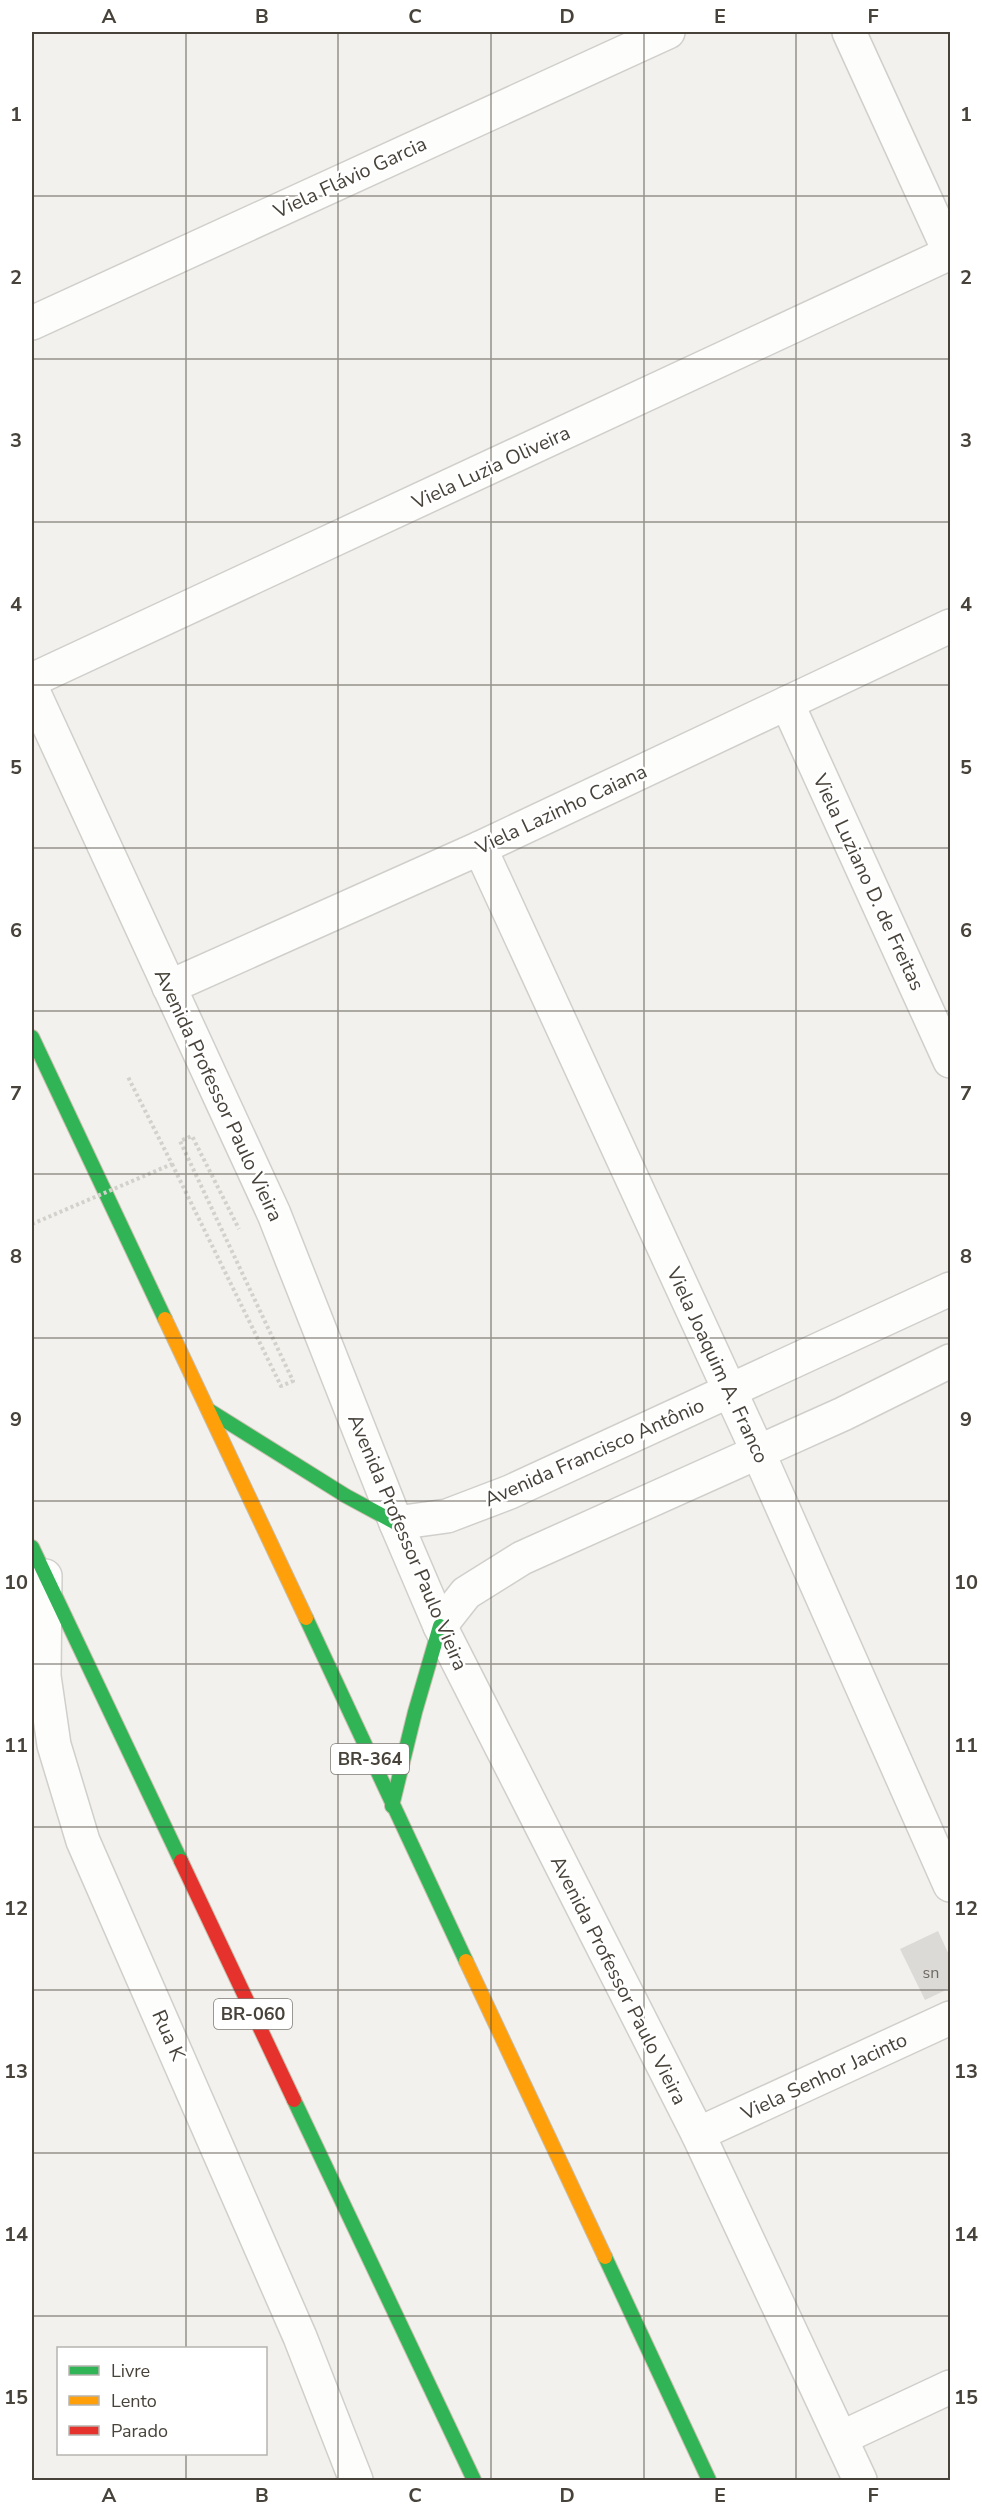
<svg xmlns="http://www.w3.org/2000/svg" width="982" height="2512" font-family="'Nunito Sans',sans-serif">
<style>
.building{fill:#dcdad6}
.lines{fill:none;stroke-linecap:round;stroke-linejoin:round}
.street-casing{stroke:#d0cfcb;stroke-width:36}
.fast-casing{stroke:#c7beac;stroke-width:16}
.slow-casing{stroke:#c7beac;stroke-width:16}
.jam-casing{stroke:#c7beac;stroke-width:16}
.path{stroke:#d2d1cb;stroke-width:4;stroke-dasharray:3 3;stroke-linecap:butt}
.street{stroke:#fdfdfc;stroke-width:33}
.fast{stroke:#30b455;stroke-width:14}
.slow{stroke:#ff9f0a;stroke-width:14}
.jam{stroke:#e5322d;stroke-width:14}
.path-bridge{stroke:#d2d1cb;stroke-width:4;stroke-dasharray:3 3;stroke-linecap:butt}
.grid{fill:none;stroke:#48433a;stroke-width:1.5;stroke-opacity:0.55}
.labels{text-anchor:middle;stroke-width:5;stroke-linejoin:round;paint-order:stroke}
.number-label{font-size:16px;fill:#6e6a62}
.shield{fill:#fff;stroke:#7f7b75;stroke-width:1.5}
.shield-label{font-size:18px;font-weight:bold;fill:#48433a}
.street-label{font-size:20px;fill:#48433a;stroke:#fff}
.neatline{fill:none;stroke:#48433a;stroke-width:2}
.grid-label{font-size:20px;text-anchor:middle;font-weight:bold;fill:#48433a}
</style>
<rect width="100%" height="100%" fill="#f2f1ed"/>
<!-- building -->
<polygon class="building" points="938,1931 950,1957 950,1988 925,2000 900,1949"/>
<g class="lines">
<defs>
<g id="street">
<polyline points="849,32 950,253"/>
<polyline points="32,323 668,32"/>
<polyline points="32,680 950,253"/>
<polyline points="32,689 274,1214 396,1523 440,1626 698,2134 860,2480"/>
<polyline points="787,703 950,1061"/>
<polyline points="480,848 758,1452 950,1885"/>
<polyline points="169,987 480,848 950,626"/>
<polyline points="396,1523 447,1516 510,1492 950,1289"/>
<polyline points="45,1576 44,1676 54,1745 83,1841 300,2337 356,2480"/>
<polyline points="440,1626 466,1593 522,1558 843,1414 950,1361"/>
<polyline points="698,2134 950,2018"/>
<polyline points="841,2438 950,2387"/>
</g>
<g id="fast">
<polyline points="32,1037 165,1319"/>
<polyline points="210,1411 346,1496 396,1523"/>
<polyline points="32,1547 181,1861"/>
<polyline points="306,1618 466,1961"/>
<polyline points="392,1806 415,1712 440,1626"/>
<polyline points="294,2100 474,2480"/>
<polyline points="605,2257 709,2480"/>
</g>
<g id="slow">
<polyline points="165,1319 306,1618"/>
<polyline points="466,1961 605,2257"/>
</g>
<polyline id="jam" points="181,1861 294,2100"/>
</defs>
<!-- street casing -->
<use href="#street" class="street-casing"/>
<!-- fast casing -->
<use href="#fast" class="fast-casing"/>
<!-- slow casing -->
<use href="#slow" class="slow-casing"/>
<!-- jam casing -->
<use href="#jam" class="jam-casing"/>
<!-- path -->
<polyline class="path" points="172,1164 281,1386 293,1381 180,1141 192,1136 239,1229"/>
<!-- street -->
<use href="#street" class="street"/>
<!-- fast -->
<use href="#fast" class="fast"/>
<!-- slow -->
<use href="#slow" class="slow"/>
<!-- jam -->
<use href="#jam" class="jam"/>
<!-- path-bridge -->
<polyline class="path-bridge" points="32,1224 172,1164 128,1077"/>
</g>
<!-- grid -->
<path class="grid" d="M186 32V2348M338 32V2480M491 32V2480M644 32V2480M796 32V2480M32 196H950M32 359H950M32 522H950M32 685H950M32 848H950M32 1011H950M32 1174H950M32 1338H950M32 1501H950M32 1664H950M32 1827H950M32 1990H950M32 2153H950M32 2316H950M186 2454V2480"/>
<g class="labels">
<!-- number labels -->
<g class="number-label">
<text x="931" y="1978">sn</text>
</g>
<!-- shield labels -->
<g class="shield">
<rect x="331" y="1744" width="78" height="30" rx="4.5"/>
<rect x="214" y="1999" width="78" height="30" rx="4.5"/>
</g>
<g class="shield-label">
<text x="370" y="1765">BR-364</text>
<text x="253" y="2020">BR-060</text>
</g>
<!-- street labels -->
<g class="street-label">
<text transform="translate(350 177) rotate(-25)" y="7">Viela Flávio Garcia</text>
<text transform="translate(491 467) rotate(-25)" y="7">Viela Luzia Oliveira</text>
<text transform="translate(561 809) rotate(-25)" y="7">Viela Lazinho Caiana</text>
<text transform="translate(869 882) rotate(65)" y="7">Viela Luziano D. de Freitas</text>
<text transform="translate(219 1095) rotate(65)" y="7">Avenida Professor Paulo Vieira</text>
<text transform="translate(718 1365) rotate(65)" y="7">Viela Joaquim A. Franco</text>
<text transform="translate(594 1452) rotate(-24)" y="7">Avenida Francisco Antônio</text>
<text transform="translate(408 1542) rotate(67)" y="7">Avenida Professor Paulo Vieira</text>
<text transform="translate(619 1980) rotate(63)" y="7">Avenida Professor Paulo Vieira</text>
<text transform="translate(169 2035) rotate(66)" y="7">Rua K</text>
<text transform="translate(824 2076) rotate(-25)" y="7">Viela Senhor Jacinto</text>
</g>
</g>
<!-- border -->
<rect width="982" height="2512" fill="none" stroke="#ffffff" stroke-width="66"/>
<!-- legend -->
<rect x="57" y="2347" width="210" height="108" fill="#ffffff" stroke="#b6b4b0" stroke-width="1.5"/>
<rect x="69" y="2366" width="30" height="9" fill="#30b455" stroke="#b6b4b0" stroke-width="1.5"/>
<text x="111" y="2377" font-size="18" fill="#48433a">Livre</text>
<rect x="69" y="2396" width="30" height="9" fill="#ff9f0a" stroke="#b6b4b0" stroke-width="1.5"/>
<text x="111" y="2407" font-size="18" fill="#48433a">Lento</text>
<rect x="69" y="2426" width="30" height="9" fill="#e5322d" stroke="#b6b4b0" stroke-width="1.5"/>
<text x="111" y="2437" font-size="18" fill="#48433a">Parado</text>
<rect x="33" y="33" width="916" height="2446" class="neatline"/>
<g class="grid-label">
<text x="109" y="23">A</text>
<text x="262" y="23">B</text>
<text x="415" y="23">C</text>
<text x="567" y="23">D</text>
<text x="720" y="23">E</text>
<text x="873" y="23">F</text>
<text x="16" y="121">1</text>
<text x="966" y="121">1</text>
<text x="16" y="284">2</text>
<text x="966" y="284">2</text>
<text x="16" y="447">3</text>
<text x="966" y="447">3</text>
<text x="16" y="611">4</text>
<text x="966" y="611">4</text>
<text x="16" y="774">5</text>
<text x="966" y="774">5</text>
<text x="16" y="937">6</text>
<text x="966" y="937">6</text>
<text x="16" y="1100">7</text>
<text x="966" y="1100">7</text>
<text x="16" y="1263">8</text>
<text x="966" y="1263">8</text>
<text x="16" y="1426">9</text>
<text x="966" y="1426">9</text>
<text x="16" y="1589">10</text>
<text x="966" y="1589">10</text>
<text x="16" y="1752">11</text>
<text x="966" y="1752">11</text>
<text x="16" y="1915">12</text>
<text x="966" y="1915">12</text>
<text x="16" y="2078">13</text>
<text x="966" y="2078">13</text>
<text x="16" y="2241">14</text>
<text x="966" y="2241">14</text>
<text x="16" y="2404">15</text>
<text x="966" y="2404">15</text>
<text x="109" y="2502">A</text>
<text x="262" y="2502">B</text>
<text x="415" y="2502">C</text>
<text x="567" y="2502">D</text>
<text x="720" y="2502">E</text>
<text x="873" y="2502">F</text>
</g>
</svg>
